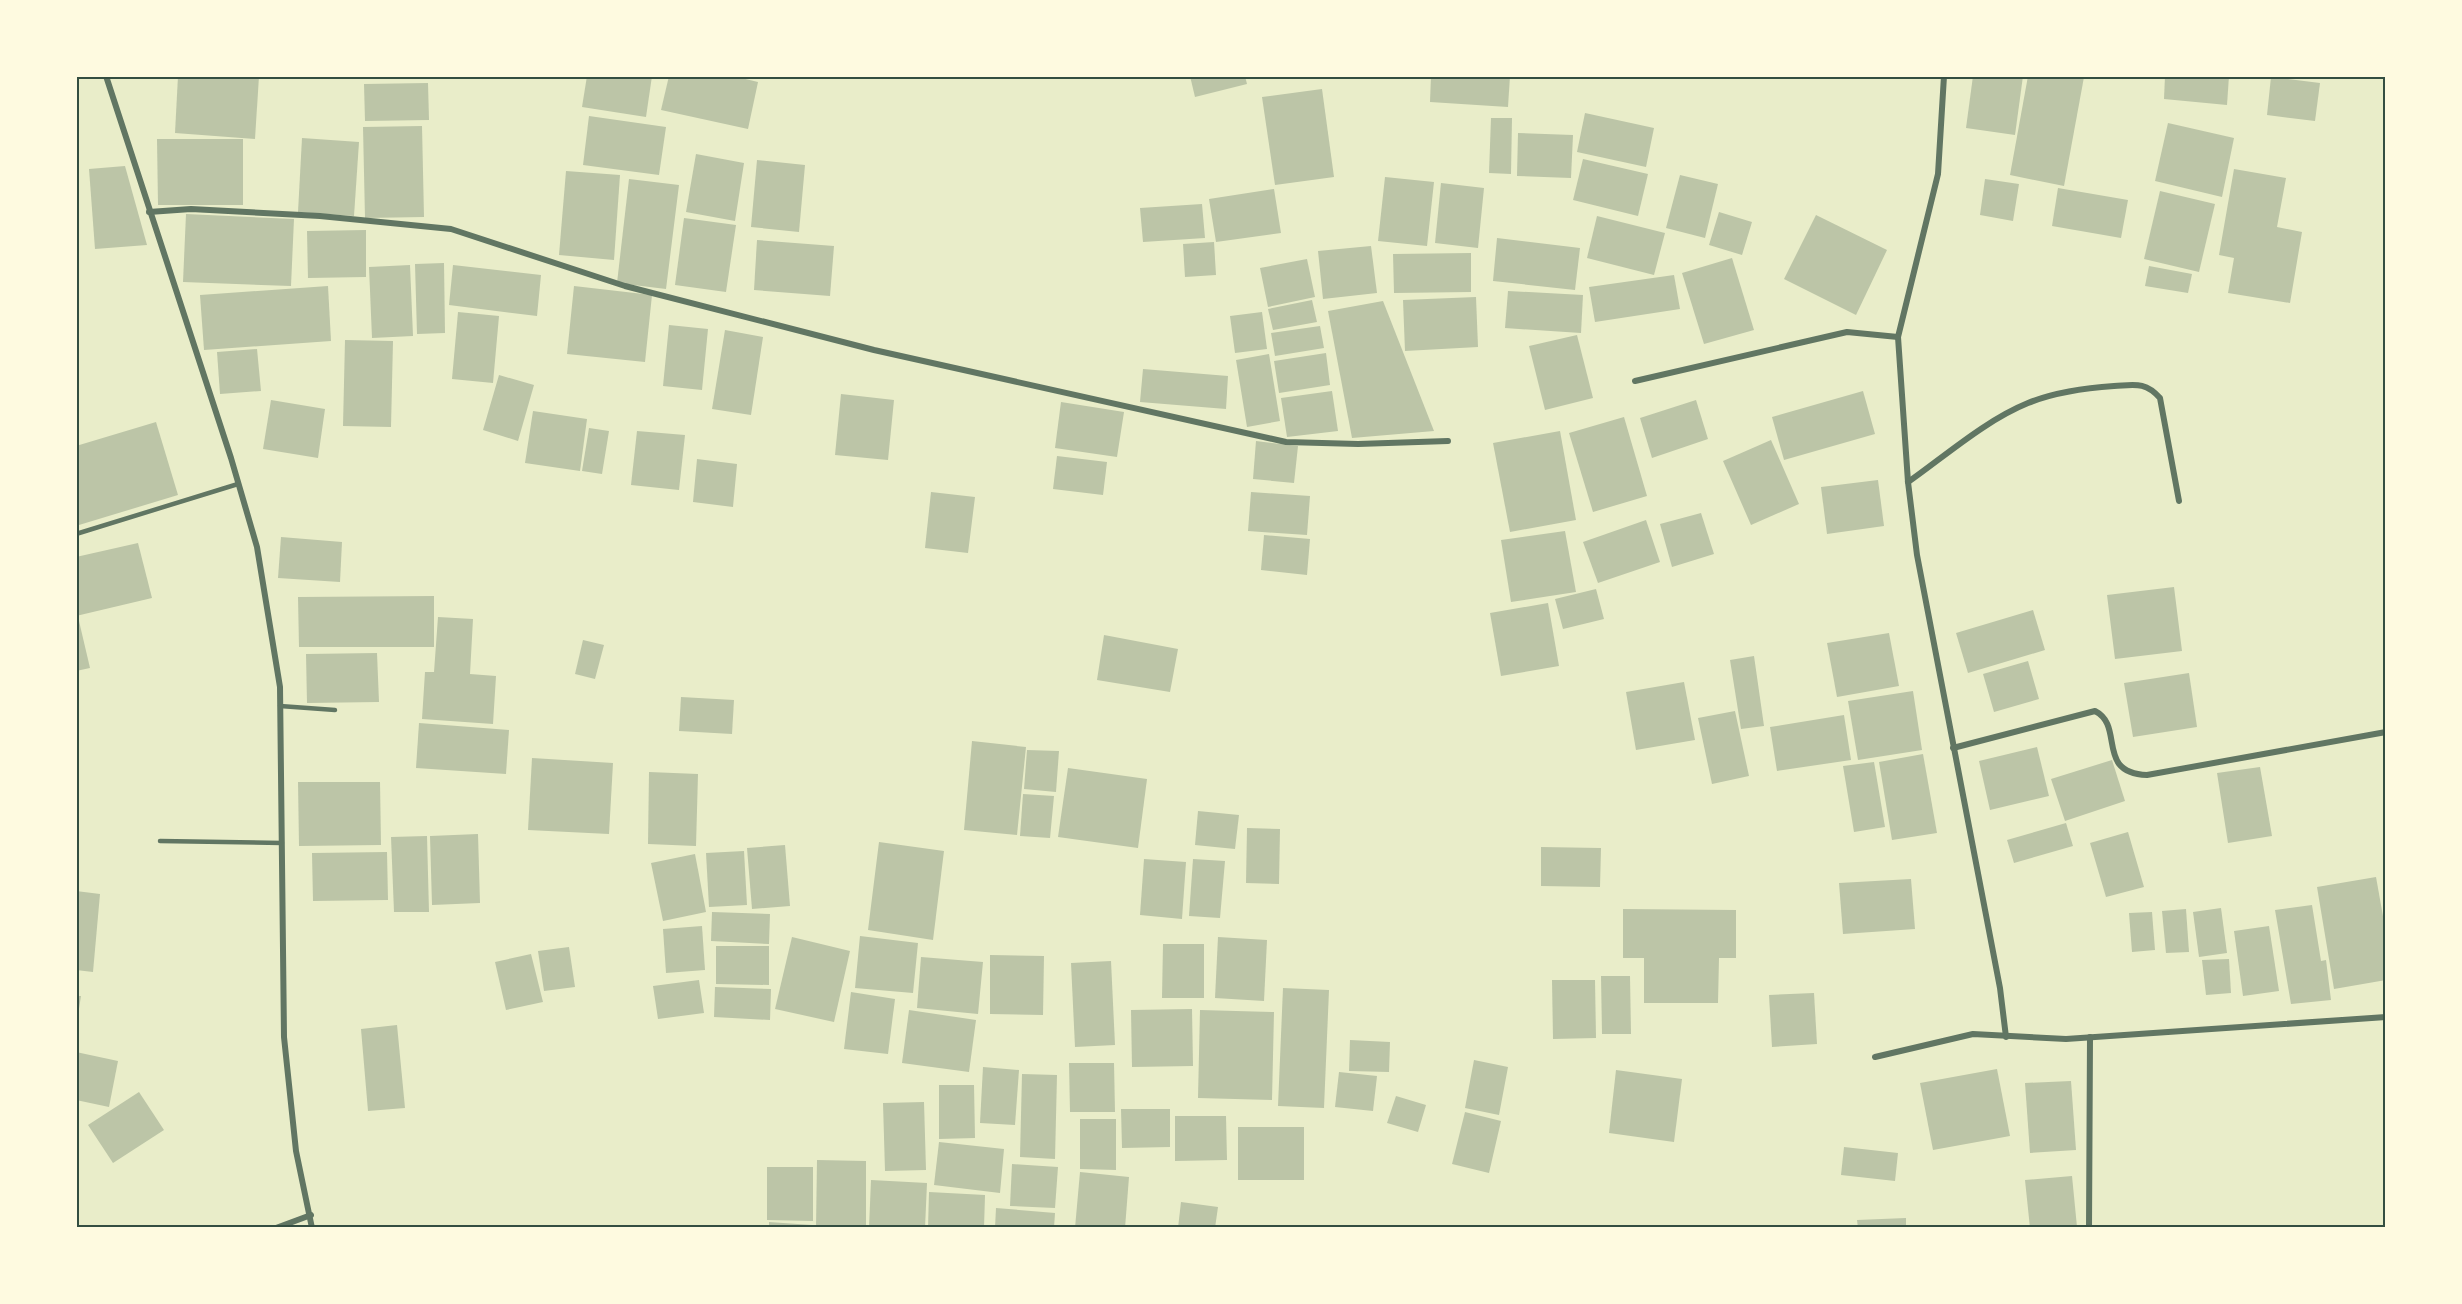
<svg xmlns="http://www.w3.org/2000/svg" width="2462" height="1304" font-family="Barlow,sans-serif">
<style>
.building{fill:#bcc5a7}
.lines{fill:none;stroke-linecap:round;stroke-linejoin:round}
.service{stroke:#617663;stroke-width:4.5}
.minor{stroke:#617663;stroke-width:6}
.neatline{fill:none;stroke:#344e41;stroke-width:2}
</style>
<rect width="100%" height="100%" fill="#e9edc9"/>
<!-- building -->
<g class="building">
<polygon points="178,76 259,76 255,139 175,133"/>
<polygon points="587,76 652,76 646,117 582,107"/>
<polygon points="669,76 733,76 758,82 748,129 661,110"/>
<polygon points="1190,76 1245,76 1247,84 1195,97"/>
<polygon points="1431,76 1510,76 1508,107 1430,102"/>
<polygon points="1973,76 2023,76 2015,135 1966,128"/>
<polygon points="2028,76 2084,77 2064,186 2010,175"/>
<polygon points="2165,76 2229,76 2227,105 2164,99"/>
<polygon points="2271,77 2320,83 2315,121 2267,115"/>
<polygon points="428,83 429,120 365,121 364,84"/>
<polygon points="1322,89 1334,177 1275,185 1262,97"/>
<polygon points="1585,113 1654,128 1646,167 1577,152"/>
<polygon points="589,116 666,127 659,175 583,165"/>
<polygon points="1491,118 1512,118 1511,174 1489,173"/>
<polygon points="2168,123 2234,138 2222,197 2155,181"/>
<polygon points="422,126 424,217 365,218 363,127"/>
<polygon points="1518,133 1573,135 1571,178 1517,176"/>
<polygon points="302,138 359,142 354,216 298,212"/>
<polygon points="157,139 243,139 243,205 158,205"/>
<polygon points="696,154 744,163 735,221 686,212"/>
<polygon points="76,157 79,157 78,175 76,175"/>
<polygon points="1583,159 1648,174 1638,216 1573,200"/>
<polygon points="757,160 805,165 799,232 751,227"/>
<polygon points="125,166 147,245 95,249 89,169"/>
<polygon points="2234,169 2286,178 2277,227 2302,232 2290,303 2228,293 2234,258 2219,255"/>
<polygon points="566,171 620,175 614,260 559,255"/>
<polygon points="1680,175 1718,184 1705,238 1666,228"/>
<polygon points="1385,177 1434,182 1427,246 1378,241"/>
<polygon points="629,179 679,185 666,289 617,283"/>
<polygon points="1985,179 2019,184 2013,221 1980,215"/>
<polygon points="1441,183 1484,188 1478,248 1435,243"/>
<polygon points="2058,188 2128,200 2121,238 2052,226"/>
<polygon points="1274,189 1281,233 1216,242 1209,199"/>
<polygon points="2160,191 2215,204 2199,272 2144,259"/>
<polygon points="1202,204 1205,238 1143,242 1140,208"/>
<polygon points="1719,212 1752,222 1742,255 1709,245"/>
<polygon points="186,214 294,219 291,286 183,282"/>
<polygon points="1816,215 1887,250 1856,315 1784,279"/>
<polygon points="1597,216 1665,233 1654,275 1587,258"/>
<polygon points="684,218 736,225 726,292 675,285"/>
<polygon points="366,230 366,277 308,278 307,231"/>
<polygon points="1497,238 1580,248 1575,290 1493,281"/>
<polygon points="757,240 834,246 830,296 754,290"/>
<polygon points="1214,242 1216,275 1185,277 1183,244"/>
<polygon points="1371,246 1377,293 1323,299 1318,251"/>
<polygon points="1471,253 1471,292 1394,293 1393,254"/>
<polygon points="1732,258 1754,330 1704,344 1682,273"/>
<polygon points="1307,259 1315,297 1268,307 1260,268"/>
<polygon points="444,263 445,333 417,334 415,264"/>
<polygon points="410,265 413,336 372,338 369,267"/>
<polygon points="453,265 541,275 537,316 449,305"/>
<polygon points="2149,266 2192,274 2188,293 2145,286"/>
<polygon points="1674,275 1680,309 1595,322 1589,287"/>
<polygon points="328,286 331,341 204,350 200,295"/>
<polygon points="574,286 652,295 645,362 567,354"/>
<polygon points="1508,291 1583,295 1581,333 1505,328"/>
<polygon points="1476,297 1478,347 1405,351 1403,300"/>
<polygon points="1312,300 1317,322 1273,330 1268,309"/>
<polygon points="1383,301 1434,431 1352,438 1328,311"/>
<polygon points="458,312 499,316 493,383 452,379"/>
<polygon points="1262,312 1267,349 1235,353 1230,316"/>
<polygon points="669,325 708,329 702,390 663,386"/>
<polygon points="1320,326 1324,348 1275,356 1271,333"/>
<polygon points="725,330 763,337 751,415 712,409"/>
<polygon points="1577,335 1593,398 1545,410 1529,346"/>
<polygon points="345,340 393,341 391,427 343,426"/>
<polygon points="257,349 261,391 220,394 217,352"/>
<polygon points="1326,353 1330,385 1279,393 1274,361"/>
<polygon points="1269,354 1280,421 1247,427 1236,360"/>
<polygon points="1143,369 1228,376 1226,409 1140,402"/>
<polygon points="499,375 534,385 518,441 483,430"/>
<polygon points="1332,391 1338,431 1287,437 1281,398"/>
<polygon points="1863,391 1875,434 1784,460 1772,417"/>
<polygon points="841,394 894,400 888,460 835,455"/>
<polygon points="271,400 325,409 318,458 263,449"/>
<polygon points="1696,400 1708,439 1652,458 1640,418"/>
<polygon points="1061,402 1124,412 1117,457 1055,448"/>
<polygon points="533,411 587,419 580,471 525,463"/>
<polygon points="1624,417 1647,496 1593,512 1569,433"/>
<polygon points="156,422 178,495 79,525 76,515 76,446"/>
<polygon points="589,428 609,431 602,474 582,471"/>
<polygon points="637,431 685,435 679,490 631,485"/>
<polygon points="1560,431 1576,520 1510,532 1493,443"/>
<polygon points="1771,440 1799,504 1751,525 1723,461"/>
<polygon points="1256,441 1298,446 1294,483 1253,479"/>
<polygon points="1057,456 1107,462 1103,495 1053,489"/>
<polygon points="697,459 737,464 733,507 693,502"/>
<polygon points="1878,480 1884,526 1827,534 1821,487"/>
<polygon points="931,492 975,497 968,553 925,548"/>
<polygon points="1251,492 1310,496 1307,535 1248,531"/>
<polygon points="1701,513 1714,554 1672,567 1660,524"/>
<polygon points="1646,520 1660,562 1598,583 1583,542"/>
<polygon points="1565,531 1576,592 1511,602 1501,540"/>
<polygon points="1264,535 1310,539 1307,575 1261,570"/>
<polygon points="281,537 342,542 340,582 278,578"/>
<polygon points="138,543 152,598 76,616 76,557"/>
<polygon points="2174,587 2182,651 2115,659 2107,595"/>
<polygon points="1596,589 1604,619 1563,629 1555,599"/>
<polygon points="434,596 434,647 299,647 298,597"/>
<polygon points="1548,603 1559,666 1501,676 1490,613"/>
<polygon points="2033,610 2045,650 1968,673 1956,633"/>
<polygon points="438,617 473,619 470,674 496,676 493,724 422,719 425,672 434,672"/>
<polygon points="76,621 79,621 90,668 76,671"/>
<polygon points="1889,633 1899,686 1837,697 1827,643"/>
<polygon points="1104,635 1178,649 1170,692 1097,680"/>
<polygon points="583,640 604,645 595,679 575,674"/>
<polygon points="377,653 379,702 307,703 306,654"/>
<polygon points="1754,656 1764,726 1741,729 1730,660"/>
<polygon points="2028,661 2039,699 1994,712 1983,674"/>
<polygon points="2189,673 2197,727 2133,737 2124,683"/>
<polygon points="1684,682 1695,740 1636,750 1626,692"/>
<polygon points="1913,691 1922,750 1858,760 1848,701"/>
<polygon points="681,697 734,700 732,734 679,731"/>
<polygon points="1735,711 1749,776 1712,784 1698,718"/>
<polygon points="1844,715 1851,760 1777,771 1770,727"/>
<polygon points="419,723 509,730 506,774 416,768"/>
<polygon points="972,741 1026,747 1017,835 964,830"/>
<polygon points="2037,747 2049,796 1990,810 1979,761"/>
<polygon points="1027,750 1059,751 1056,792 1024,789"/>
<polygon points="1923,754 1937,833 1892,840 1879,762"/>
<polygon points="532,758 613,763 609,834 528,830"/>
<polygon points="2112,760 2125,801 2065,821 2051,779"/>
<polygon points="1874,762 1885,827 1854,832 1843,766"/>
<polygon points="2260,767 2272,836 2228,843 2217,773"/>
<polygon points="1068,768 1147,779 1138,848 1058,837"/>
<polygon points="649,772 698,774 696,846 648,844"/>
<polygon points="298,782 380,782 381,845 299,846"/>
<polygon points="1023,794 1054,796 1050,838 1020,836"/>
<polygon points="1198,811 1239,815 1235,849 1195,845"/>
<polygon points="2066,823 2073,846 2014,863 2007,840"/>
<polygon points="1247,828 1280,829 1279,884 1246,883"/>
<polygon points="2128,832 2144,887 2106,897 2090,843"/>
<polygon points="478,834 480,903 432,905 430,836"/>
<polygon points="427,836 429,912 394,912 391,837"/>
<polygon points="879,842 944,851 933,940 868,930"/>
<polygon points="785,845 790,906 752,909 747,848"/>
<polygon points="1541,847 1601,848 1600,887 1541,886"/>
<polygon points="744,851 747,905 709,907 706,853"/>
<polygon points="387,852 388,900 313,901 312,853"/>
<polygon points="695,854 706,912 663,921 651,863"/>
<polygon points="1144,859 1186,862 1182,919 1140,915"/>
<polygon points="1193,859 1225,861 1220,918 1189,916"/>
<polygon points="2376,877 2386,933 2386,980 2334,989 2317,887"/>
<polygon points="1911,879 1915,929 1843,934 1839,883"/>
<polygon points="76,891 100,894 93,972 76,970"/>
<polygon points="2312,905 2321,961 2326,960 2331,1000 2291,1004 2275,910"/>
<polygon points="2221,908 2227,953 2199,957 2193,912"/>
<polygon points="1623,909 1736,910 1736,958 1719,958 1718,1003 1644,1003 1644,958 1623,958"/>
<polygon points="2186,909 2189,952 2166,953 2162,911"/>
<polygon points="712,912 770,914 769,944 711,941"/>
<polygon points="2152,912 2155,950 2132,952 2129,913"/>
<polygon points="702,926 705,970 666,973 663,929"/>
<polygon points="2269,926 2279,991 2243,996 2234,931"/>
<polygon points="860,936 918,943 913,993 855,988"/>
<polygon points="792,937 850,951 834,1022 775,1009"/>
<polygon points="1218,937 1267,940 1264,1001 1215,998"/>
<polygon points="1163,944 1204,944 1204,998 1162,998"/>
<polygon points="716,946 769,946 769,985 716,984"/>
<polygon points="569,947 575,987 544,991 538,951"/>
<polygon points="531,954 543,1002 506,1010 495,962"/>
<polygon points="990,955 1044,956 1043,1015 990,1014"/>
<polygon points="921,957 983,962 978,1014 917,1008"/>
<polygon points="2229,959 2231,993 2206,995 2202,960"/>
<polygon points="1111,961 1115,1045 1075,1047 1071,963"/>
<polygon points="1601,976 1630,976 1631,1034 1602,1034"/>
<polygon points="699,980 704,1013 658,1019 653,986"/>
<polygon points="1552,980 1595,980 1596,1038 1553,1039"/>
<polygon points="715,987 771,989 770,1020 714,1017"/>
<polygon points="1283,988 1329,990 1324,1108 1278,1106"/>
<polygon points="851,992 895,999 888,1054 844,1049"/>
<polygon points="1814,993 1817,1044 1772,1047 1769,995"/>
<polygon points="76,996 81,996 78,1015 76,1015"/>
<polygon points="1192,1009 1193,1066 1132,1067 1131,1010"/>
<polygon points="909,1010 976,1020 969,1072 902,1063"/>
<polygon points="1200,1010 1274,1012 1272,1100 1198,1098"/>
<polygon points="397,1025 405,1108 368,1111 361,1029"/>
<polygon points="1350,1040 1390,1042 1389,1072 1349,1071"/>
<polygon points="76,1052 118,1061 109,1107 76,1100"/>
<polygon points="1474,1060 1508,1067 1499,1115 1465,1108"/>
<polygon points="1069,1063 1114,1063 1115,1112 1070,1112"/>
<polygon points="983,1067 1019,1070 1015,1125 980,1123"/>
<polygon points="1997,1069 2010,1136 1933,1150 1920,1083"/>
<polygon points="1616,1070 1682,1079 1674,1142 1609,1133"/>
<polygon points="1339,1072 1377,1076 1373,1111 1335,1107"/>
<polygon points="1022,1074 1057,1075 1055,1159 1020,1157"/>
<polygon points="2071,1081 2076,1150 2030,1153 2025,1083"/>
<polygon points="939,1085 974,1085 975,1138 939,1139"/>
<polygon points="139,1092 164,1130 113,1163 88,1125"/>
<polygon points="1396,1096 1426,1105 1418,1132 1387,1123"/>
<polygon points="924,1102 926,1170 885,1171 883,1103"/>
<polygon points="1121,1109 1170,1109 1170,1147 1122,1148"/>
<polygon points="1465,1112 1501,1121 1489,1173 1452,1164"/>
<polygon points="1175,1116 1226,1116 1227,1160 1175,1161"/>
<polygon points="1080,1119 1116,1119 1116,1170 1080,1169"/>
<rect x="1238" y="1127" width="66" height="53"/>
<polygon points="939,1142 1004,1149 1000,1193 934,1185"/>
<polygon points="1844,1147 1898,1153 1895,1181 1841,1175"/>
<polygon points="817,1160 866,1161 866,1228 816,1228"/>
<polygon points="1012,1164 1058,1167 1055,1208 1010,1206"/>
<polygon points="767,1167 813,1167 813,1221 767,1220"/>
<polygon points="1080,1172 1129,1177 1125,1228 1075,1228"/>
<polygon points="2072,1176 2077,1227 2030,1228 2025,1180"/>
<polygon points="871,1180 927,1183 925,1228 869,1228"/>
<polygon points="929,1192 985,1195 984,1228 928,1228"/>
<polygon points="1181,1202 1218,1207 1215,1228 1178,1228"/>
<polygon points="996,1208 1055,1213 1054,1228 995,1228"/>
<polygon points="1906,1218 1906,1228 1858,1228 1857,1220"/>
<polygon points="769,1222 812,1225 812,1228 769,1228"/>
</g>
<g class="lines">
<!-- service -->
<g class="service">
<polyline points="76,534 238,484"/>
<polyline points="280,706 335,710"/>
<polyline points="160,841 282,843"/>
</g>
<!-- minor -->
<g class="minor">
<polyline points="106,76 231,458 257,547 280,687 284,1037 296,1151 312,1228"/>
<polyline points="1944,76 1938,174 1898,337 1908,482 1917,555 2000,988 2006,1037"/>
<polyline points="149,212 191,209 320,216 451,229 625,286 874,350 1286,442 1358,444 1448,441"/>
<polyline points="1635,381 1847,332 1898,337"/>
<path d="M1908 482C1945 456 1986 420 2028 403 2055 392 2085 388 2114 386 2134 385 2145 381 2160 398L2179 501"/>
<path d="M1953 748 2095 711C2125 726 2095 773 2147 775L2386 732"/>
<polyline points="1875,1057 1973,1034 2066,1039 2386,1017"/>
<polyline points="276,1228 311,1215"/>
<polyline points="2089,1228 2090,1037"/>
</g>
</g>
<!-- border -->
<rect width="2462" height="1304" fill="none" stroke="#fefae0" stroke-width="156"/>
<rect x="78" y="78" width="2306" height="1148" class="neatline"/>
</svg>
